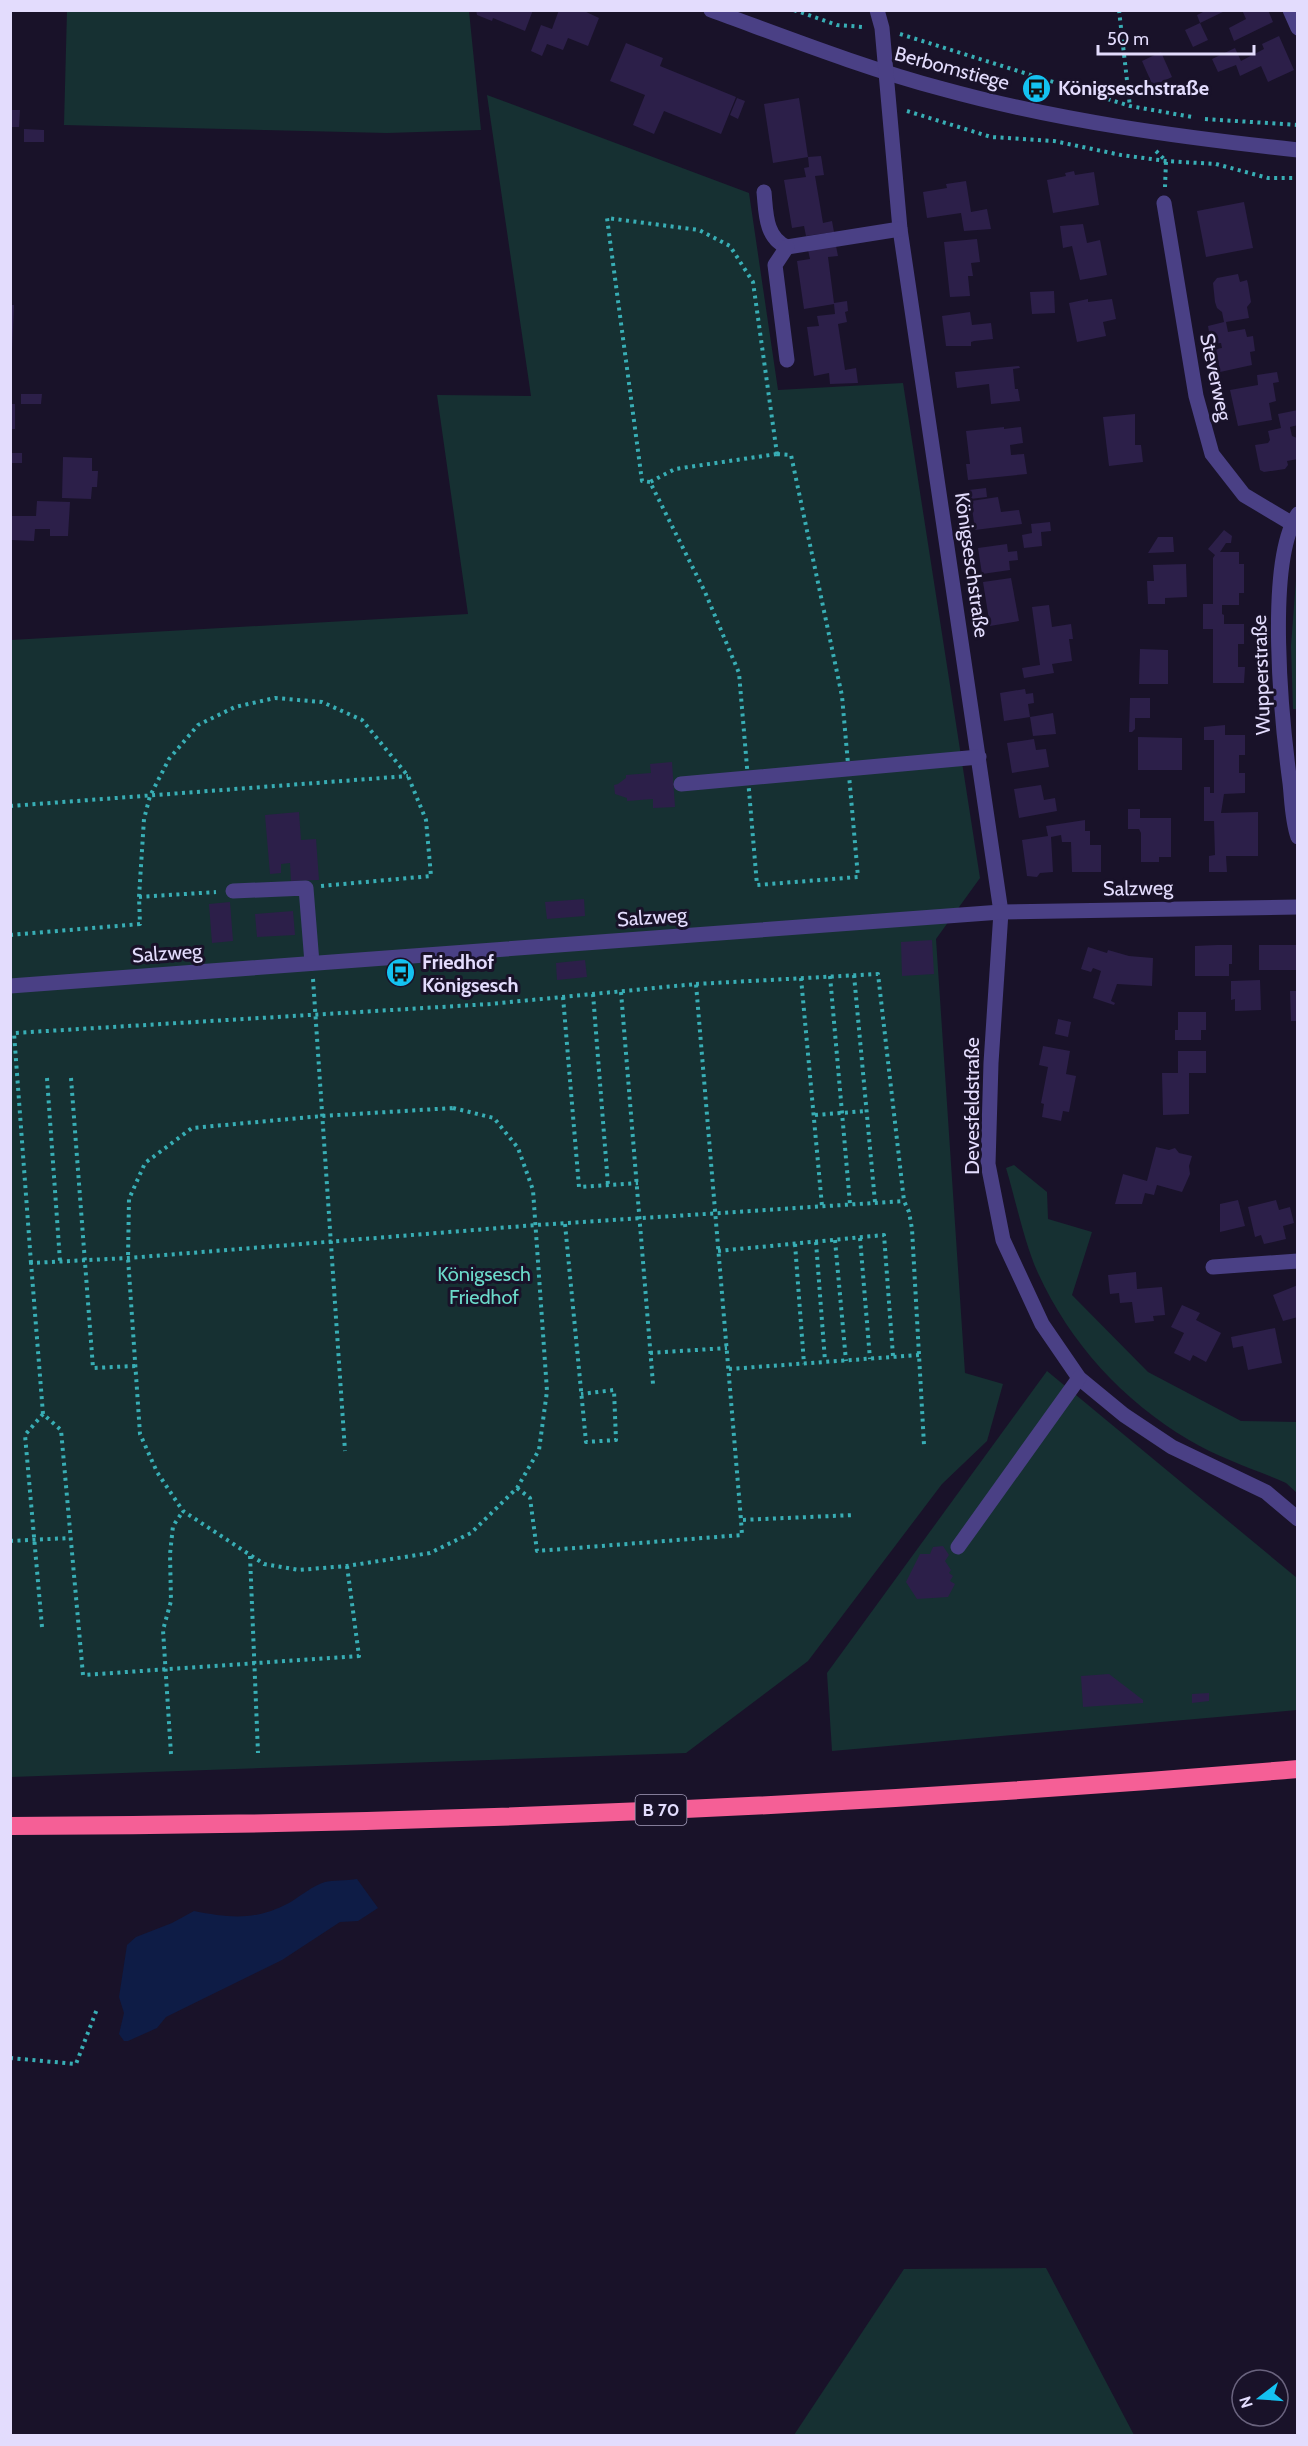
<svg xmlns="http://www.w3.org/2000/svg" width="1308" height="2446" font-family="Cabin,sans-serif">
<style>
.green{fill:#163032}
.water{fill:#0e1c46}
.building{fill:#2c1f49}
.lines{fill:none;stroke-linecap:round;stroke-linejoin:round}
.path{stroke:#38aeb5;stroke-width:4;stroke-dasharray:3 4.5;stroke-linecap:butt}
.minor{stroke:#4a4085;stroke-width:15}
.highway{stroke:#f55f96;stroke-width:18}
.labels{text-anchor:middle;stroke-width:6;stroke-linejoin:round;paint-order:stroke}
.shield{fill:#191229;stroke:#a69fbd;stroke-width:1.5}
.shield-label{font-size:18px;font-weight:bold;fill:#e3dcfd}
.street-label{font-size:20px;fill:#e3dcfd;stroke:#191229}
.poi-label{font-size:20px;font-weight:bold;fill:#e3dcfd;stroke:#191229;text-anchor:start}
.park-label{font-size:20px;fill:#6bdaca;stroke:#191229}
</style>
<rect width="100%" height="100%" fill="#191229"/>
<!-- green -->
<g class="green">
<polygon points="67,11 469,11 481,130 387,133 64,125"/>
<polygon points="487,95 749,193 778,390 903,383 980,878 936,939 965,1373 1003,1384 987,1441 942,1484 808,1661 686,1753 11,1777 11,640 468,614 437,395 531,396"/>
<polygon points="1296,580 1298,580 1297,709 1293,709 1291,646"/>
<path d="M1014 1165 1047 1192 1048 1219 1092 1232 1072 1295 1148 1372 1241 1421 1297 1422V1493L1286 1483C1254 1469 1219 1458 1189 1440 1123 1401 1070 1343 1038 1273 1024 1242 1016 1201 1006 1168Z"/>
<polygon points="1047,1371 1297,1578 1297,1710 832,1751 827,1673"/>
<polygon points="1046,2268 1134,2435 794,2435 904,2269"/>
</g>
<!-- water -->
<path class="water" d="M357 1879 378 1908 358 1921 340 1922 282 1960 166 2017 157 2028 128 2041H124L119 2034 124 2013 119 1997 127 1945 136 1937 172 1923 194 1911C230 1918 255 1921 289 1903 301 1896 312 1886 325 1882 331 1880 347 1881 357 1879Z"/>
<!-- building -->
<g class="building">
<polygon points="476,10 533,10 525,31 493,18 492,21 477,15"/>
<polygon points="559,10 582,10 599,18 588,46 568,38 563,50 547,44 542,56 531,51 541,25 552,29"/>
<polygon points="1207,10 1227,10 1200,23 1208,40 1193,47 1185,30 1200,23 1197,15"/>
<polygon points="1242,10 1268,10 1273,22 1234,41 1229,28 1246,19"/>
<polygon points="1279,36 1294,70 1268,82 1261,66 1240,76 1236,65 1218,72 1212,59 1235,48 1241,61 1264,49 1262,44"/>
<polygon points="626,43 663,58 660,66 736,97 721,134 664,111 654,134 633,125 645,95 610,81"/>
<polygon points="1161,52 1172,77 1153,86 1142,61"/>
<polygon points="737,98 745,101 738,119 730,115"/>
<polygon points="799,98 808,157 773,163 764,104"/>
<polygon points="10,110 20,110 19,127 10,127"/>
<polygon points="24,129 44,130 44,142 24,142"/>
<polygon points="821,156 824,175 815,176 823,223 832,221 834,232 806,236 804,226 792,228 784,180 806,177 804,168 809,167 808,157"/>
<polygon points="1074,171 1075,175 1094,172 1099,205 1053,213 1047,180 1066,176 1065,173"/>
<polygon points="966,181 971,212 987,209 991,229 964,231 961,213 927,218 923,192 947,188 946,184"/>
<polygon points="1244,202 1253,248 1206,257 1197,211"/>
<polygon points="1083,224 1087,243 1100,240 1107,275 1080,280 1072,246 1063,248 1060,226"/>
<polygon points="977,239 980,262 971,263 973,276 968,276 970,296 950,297 944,242"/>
<polygon points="836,246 838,256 828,257 834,303 847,301 848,311 845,312 847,322 838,324 845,370 856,368 858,383 830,384 829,373 814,376 807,327 819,326 817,316 835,314 834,304 804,309 797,261 810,259 808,250"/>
<polygon points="1238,274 1240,282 1247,280 1248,284 1251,302 1247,307 1249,318 1226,322 1228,332 1245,329 1247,337 1253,336 1255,351 1250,352 1252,365 1220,372 1216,349 1222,348 1221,343 1211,344 1208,326 1224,322 1222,312 1217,308 1215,302 1213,283 1217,278"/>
<polygon points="1054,291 1055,313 1032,314 1030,292"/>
<polygon points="1088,299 1088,302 1112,299 1116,319 1103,322 1106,336 1077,342 1069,303"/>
<polygon points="10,305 14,305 12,350 10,350"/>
<polygon points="970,312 972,325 991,323 993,339 974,341 971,342 971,346 946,346 942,316"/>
<polygon points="1019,366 1020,368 1013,369 1015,389 1018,389 1020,401 991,404 989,384 957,388 955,372"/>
<polygon points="1277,372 1279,382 1273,383 1276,401 1269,403 1272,420 1238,426 1230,390 1258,385 1257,375"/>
<polygon points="21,394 42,394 41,404 21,404"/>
<rect x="10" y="404" width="5" height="25"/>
<polygon points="1298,410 1298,425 1290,427 1292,436 1297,438 1298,459 1287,461 1288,465 1285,469 1264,472 1260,470 1255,445 1268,443 1270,440 1268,431 1281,428 1278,414"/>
<polygon points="1135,414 1135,445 1141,445 1143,462 1109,466 1103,417"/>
<polygon points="1004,427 1004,429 1021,427 1023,443 1010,445 1011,455 1024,454 1027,474 968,480 966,464 970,464 966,431"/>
<rect x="10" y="453" width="12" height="10"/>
<polygon points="63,457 92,458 92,471 98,471 97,487 92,487 91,499 62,498"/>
<polygon points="986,488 987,497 970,499 969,490"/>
<polygon points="998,497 1001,512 1019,510 1022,524 975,530 971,501"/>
<polygon points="37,501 70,502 68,536 50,536 50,529 35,529 34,541 11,540 12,516 36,516"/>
<polygon points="1050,522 1051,531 1041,532 1042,546 1024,548 1022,535 1032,533 1031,524"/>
<polygon points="1224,530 1232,536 1231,543 1226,543 1220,552 1239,552 1239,564 1244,564 1244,593 1239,593 1239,605 1222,605 1222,614 1224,615 1224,624 1244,624 1244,644 1238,644 1238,667 1245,667 1244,683 1213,683 1213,629 1203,629 1203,604 1213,604 1213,558 1215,555 1208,549"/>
<polygon points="1158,537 1173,537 1174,552 1148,553"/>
<polygon points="1007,544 1008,552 1017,551 1018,560 1009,561 1010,570 982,574 978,548"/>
<polygon points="1186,564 1187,597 1165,598 1165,604 1148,604 1147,581 1154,581 1153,565"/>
<polygon points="1011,578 1019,621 990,626 983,582"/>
<polygon points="1049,605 1052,627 1071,624 1073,639 1069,639 1072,661 1052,664 1054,673 1024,678 1022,668 1040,665 1032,607"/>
<polygon points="1140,649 1168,650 1168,684 1139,684"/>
<polygon points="1025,689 1026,694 1033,693 1034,703 1028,704 1030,717 1004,721 1000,693"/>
<polygon points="1130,698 1150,698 1150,718 1135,718 1135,729 1132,732 1129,732"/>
<polygon points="1053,713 1056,734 1033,736 1030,717"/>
<polygon points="1225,725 1225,735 1245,735 1245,755 1239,755 1239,773 1245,773 1245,793 1224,794 1221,813 1258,812 1258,856 1226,856 1227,872 1209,872 1209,856 1215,855 1214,821 1204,821 1204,787 1210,787 1210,793 1214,793 1214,740 1204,740 1204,727"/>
<polygon points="1138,737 1182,738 1182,770 1138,770"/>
<polygon points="1034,739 1036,750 1046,749 1049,767 1012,773 1007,743"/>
<polygon points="672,762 675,807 653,808 653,799 627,801 627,798 615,794 614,785 618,784 626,778 626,775 651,773 650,764"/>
<polygon points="1041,785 1044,800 1055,798 1057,811 1019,818 1014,789"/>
<polygon points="1128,809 1140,809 1140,818 1171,818 1171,857 1159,857 1159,862 1141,862 1141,833 1139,829 1128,829"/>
<polygon points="299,812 301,840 316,839 319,880 291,881 290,863 281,864 281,873 270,874 265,815"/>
<polygon points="1085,820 1085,831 1090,831 1090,845 1101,845 1101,872 1072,872 1071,842 1062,842 1061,835 1051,837 1053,872 1040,873 1037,877 1027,876 1022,840 1048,836 1046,826"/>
<polygon points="584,899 585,916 547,919 545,902"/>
<polygon points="230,902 233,941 212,943 209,904"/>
<polygon points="293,911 295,935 257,937 255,914"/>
<polygon points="932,940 934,974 902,976 901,942"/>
<polygon points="1217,945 1232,945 1232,964 1229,964 1229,976 1195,976 1195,946"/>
<rect x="1259" y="945" width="39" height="25"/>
<polygon points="1088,947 1107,953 1108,950 1129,956 1153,958 1152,986 1117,984 1111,1001 1115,1003 1114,1005 1093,998 1101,971 1093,968 1091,972 1081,969"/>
<polygon points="585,960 587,977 557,980 556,963"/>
<polygon points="1260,980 1261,1010 1235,1011 1235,999 1231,1000 1231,981"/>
<polygon points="1290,991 1298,991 1298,1021 1291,1021"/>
<polygon points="1178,1012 1206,1012 1206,1030 1201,1030 1201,1040 1175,1040 1175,1030 1178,1030"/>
<polygon points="1058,1019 1071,1022 1068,1037 1055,1034"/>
<polygon points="1043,1046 1070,1051 1066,1074 1076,1076 1069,1112 1063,1111 1061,1121 1042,1117 1044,1104 1041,1103 1048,1067 1039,1065"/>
<polygon points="1178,1051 1206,1051 1206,1073 1189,1073 1189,1114 1163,1115 1162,1073 1178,1073"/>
<polygon points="1156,1147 1169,1150 1175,1148 1179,1153 1192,1156 1189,1166 1190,1174 1182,1192 1157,1185 1154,1195 1145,1193 1142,1204 1115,1204 1123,1174 1147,1181"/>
<polygon points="1238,1200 1245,1226 1220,1232 1220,1204"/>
<polygon points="1276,1200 1279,1210 1290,1207 1294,1223 1283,1226 1286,1239 1264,1244 1261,1235 1255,1237 1248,1207"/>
<polygon points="1136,1272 1137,1289 1162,1287 1165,1315 1153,1316 1154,1321 1135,1323 1132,1302 1120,1303 1119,1293 1110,1294 1108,1275"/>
<polygon points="1298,1285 1298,1317 1283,1321 1273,1295"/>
<polygon points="1182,1305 1200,1313 1196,1320 1221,1333 1206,1362 1193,1355 1190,1361 1174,1353 1184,1333 1171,1327"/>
<polygon points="1275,1328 1282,1363 1248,1370 1243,1346 1233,1348 1231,1337"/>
<polygon points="943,1546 949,1555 945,1561 951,1570 949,1573 953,1576 950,1581 955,1584 948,1597 917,1599 906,1582 920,1554 930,1554 933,1547"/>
<polygon points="1109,1674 1143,1700 1143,1703 1083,1707 1081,1676"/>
<polygon points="1209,1693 1209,1701 1192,1703 1192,1694"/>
</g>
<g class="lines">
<!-- path -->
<g class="path">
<polyline points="794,10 837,25 863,27"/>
<polyline points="1119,10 1130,107"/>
<polyline points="900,34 1130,106 1192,117"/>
<polyline points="907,111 991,137 1054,141 1121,155 1166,161 1216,164 1268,178 1298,178"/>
<polyline points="1205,119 1298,125"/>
<polyline points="1156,151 1166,161 1165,187"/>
<polygon points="777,454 791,455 842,696 858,877 757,885 739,673 705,592 650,482 675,469"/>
<polyline points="650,482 642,481 607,218 699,230 730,246 753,282 777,454"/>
<polyline points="10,806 408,776"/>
<polyline points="139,897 216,892"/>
<polyline points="10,935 140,924 139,897 144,819 150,796 169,759 198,725 235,707 275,698 322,702 362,720 408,776 426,820 431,876 321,886"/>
<polyline points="854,975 875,1202"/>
<polyline points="830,976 850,1204"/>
<polyline points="801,978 822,1206"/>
<polyline points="313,979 345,1451"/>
<polyline points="696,984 878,974 904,1201 909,1212 912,1229 924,1445"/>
<polyline points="621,992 653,1384"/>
<polyline points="593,994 608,1185"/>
<polyline points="563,997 579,1187 638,1183"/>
<polyline points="47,1078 60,1261"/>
<polyline points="71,1078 93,1368 135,1366"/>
<polygon points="453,1108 494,1118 518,1148 533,1190 547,1391 539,1450 517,1488 471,1533 430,1553 347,1566 299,1570 264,1564 183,1511 157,1472 140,1434 128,1258 129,1199 145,1163 192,1128 322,1116"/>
<polyline points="815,1115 866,1111"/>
<polyline points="565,1224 586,1442 616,1440 614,1390 581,1394"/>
<polyline points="860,1238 870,1359"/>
<polyline points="835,1240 846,1361"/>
<polyline points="816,1242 825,1361"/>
<polyline points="795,1244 804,1364"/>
<polyline points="718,1251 884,1235 893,1356"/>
<polyline points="31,1263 14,1033 490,1004 696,984 741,1520"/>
<polyline points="650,1353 727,1348"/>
<polyline points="729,1369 919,1355"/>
<polyline points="517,1488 530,1498 537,1551 742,1535 741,1520 854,1515"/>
<polyline points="10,1541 70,1538"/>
<polyline points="250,1556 258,1753"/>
<polyline points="347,1566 359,1656 83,1675 61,1430 43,1414 31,1263 128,1258 536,1225 904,1201"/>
<polyline points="42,1627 25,1435 43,1414"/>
<polyline points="171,1754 163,1630 171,1601 170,1554 173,1526 183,1511"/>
<polyline points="10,2058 76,2064 97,2009"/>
</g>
<!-- minor -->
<g class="minor">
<path d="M711 10C788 38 864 68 943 89 1059 121 1178 137 1298 150"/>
<polyline points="877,10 882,28 900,229 1001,912 991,1063 988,1164 1003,1240 1042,1324 1079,1378 1124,1415 1172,1447 1266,1492 1298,1519"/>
<polyline points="1290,10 1298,28"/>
<path d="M764 192C766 212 765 238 787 247L900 229"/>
<polyline points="1164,203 1196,396 1212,454 1244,495 1291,523"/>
<polyline points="787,247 775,265 787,360"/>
<path d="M1298 514C1265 561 1282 724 1290 783 1292 801 1292 820 1298 837"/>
<polyline points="681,784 979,757"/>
<polyline points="233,891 306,888 312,963"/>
<polyline points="10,986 1001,912 1298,907"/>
<polyline points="1213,1267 1298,1261"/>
<polyline points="958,1547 1079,1378"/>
</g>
<!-- highway -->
<path class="highway" d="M10 1826C440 1825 870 1805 1298 1769"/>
</g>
<!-- icons -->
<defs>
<symbol id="bus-disc" viewBox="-11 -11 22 22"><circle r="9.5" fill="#14c2f1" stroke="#191229"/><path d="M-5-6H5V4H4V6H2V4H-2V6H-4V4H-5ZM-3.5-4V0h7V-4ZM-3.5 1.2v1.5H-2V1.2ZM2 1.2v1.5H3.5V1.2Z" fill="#111"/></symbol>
</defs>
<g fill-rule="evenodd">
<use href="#bus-disc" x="1020" y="72" width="33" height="33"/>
<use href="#bus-disc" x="384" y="956" width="33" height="33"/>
</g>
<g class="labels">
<!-- shield labels -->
<rect class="shield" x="635.5" y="1795" width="51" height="30" rx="4.5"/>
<g class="shield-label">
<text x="661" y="1816">B 70</text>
</g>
<!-- street labels -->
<g class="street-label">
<text transform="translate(952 68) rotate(15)" y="7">Berbomstiege</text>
<text transform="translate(1216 377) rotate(78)" y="7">Steverweg</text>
<text transform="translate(972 565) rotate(82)" y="7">Königseschstraße</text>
<text transform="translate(1261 675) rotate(-92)" y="7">Wupperstraße</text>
<text transform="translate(1138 888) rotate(-1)" y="7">Salzweg</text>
<text transform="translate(652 917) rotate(-4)" y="7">Salzweg</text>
<text transform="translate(167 953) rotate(-4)" y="7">Salzweg</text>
<text transform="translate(972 1106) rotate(-90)" y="7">Devesfeldstraße</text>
</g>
<!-- poi labels -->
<g class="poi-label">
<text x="1058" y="95">Königseschstraße</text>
<text x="422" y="969">Friedhof<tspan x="422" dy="23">Königsesch</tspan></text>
</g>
<!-- park labels -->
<g class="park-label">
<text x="484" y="1281">Königsesch<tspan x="484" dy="23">Friedhof</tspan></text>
</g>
</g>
<!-- border -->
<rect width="1308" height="2446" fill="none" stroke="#e3dcfd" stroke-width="24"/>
<!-- north arrow -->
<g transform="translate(1260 2398) rotate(253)"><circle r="28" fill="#191229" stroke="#6a637e" stroke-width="1.5"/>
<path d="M0-4.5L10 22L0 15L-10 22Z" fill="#14c2f1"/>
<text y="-9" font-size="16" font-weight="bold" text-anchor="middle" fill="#e3dcfd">N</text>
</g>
<!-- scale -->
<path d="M1098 45v9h156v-9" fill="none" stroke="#e3dcfd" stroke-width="3"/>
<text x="1107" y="45" font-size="18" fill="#e3dcfd" stroke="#191229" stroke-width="4.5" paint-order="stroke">50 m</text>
</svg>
